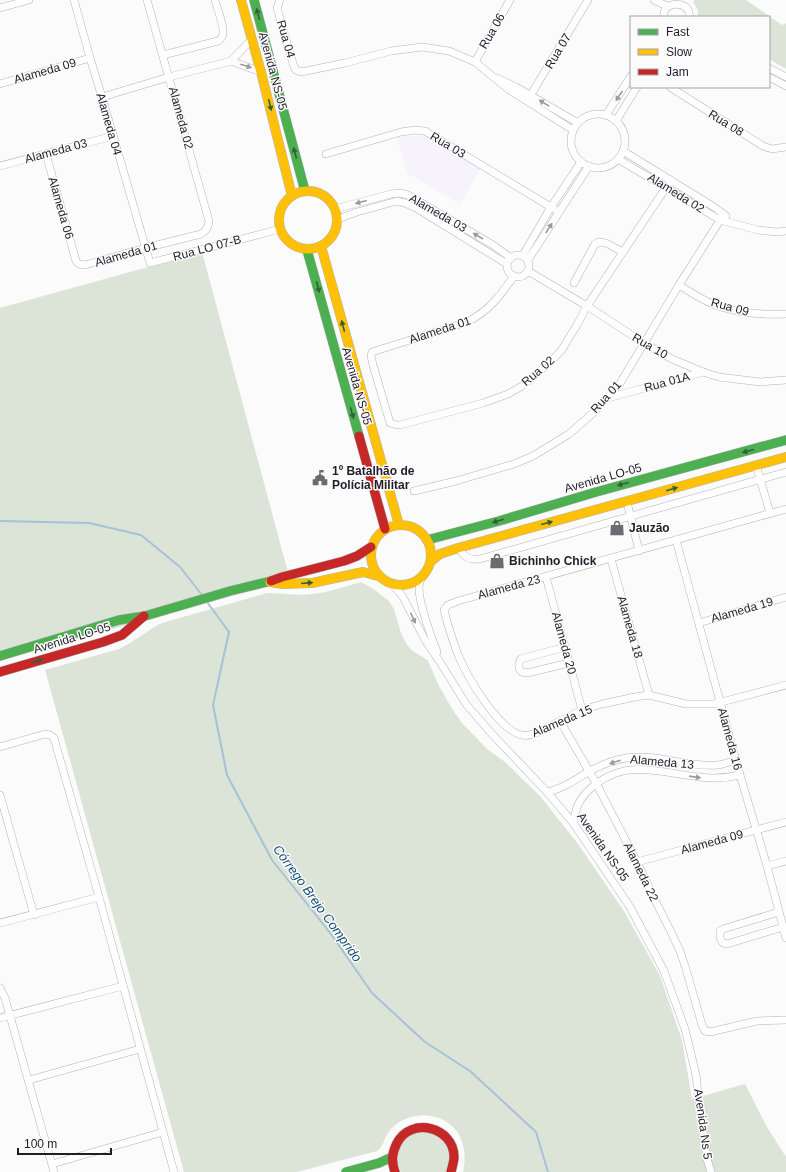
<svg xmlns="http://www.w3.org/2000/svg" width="786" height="1172" font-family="Helvetica,sans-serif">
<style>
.built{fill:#f6f3fc}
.green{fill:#dbe4d7}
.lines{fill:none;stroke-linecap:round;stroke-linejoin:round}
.stream{stroke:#a8c2d5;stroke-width:2}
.street-casing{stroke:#b4b2b8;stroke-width:8}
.fast-casing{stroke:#b4b2b8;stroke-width:10}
.slow-casing{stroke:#b4b2b8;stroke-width:10}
.jam-casing{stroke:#b4b2b8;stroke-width:10}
.street{stroke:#fefefe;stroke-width:7}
.fast{stroke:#4caf50;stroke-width:9}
.slow{stroke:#ffc107;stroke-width:9}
.jam{stroke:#c62828;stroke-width:9}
.oneway{fill:#345f3b}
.oneway2{fill:#9b999e}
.labels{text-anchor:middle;stroke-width:3;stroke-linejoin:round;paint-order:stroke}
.street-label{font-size:12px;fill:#211d29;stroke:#fbfbfb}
.poi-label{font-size:12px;font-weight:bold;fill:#211d29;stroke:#fbfbfb;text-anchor:start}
.water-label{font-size:13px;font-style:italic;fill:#114e74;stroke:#fbfbfb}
</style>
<rect width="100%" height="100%" fill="#fbfbfb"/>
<!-- built -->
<polygon class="built" points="426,136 481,168 460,204 407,173 397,137"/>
<!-- green -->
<g class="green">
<path d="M695 0H746L782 25 786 23V69L769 59V17H698C699 11 697 7 693 2Z"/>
<polygon points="202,252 290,580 0,660 0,308"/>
<path d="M361 582 372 588 389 601 394 609 401 633 407 645 414 652 423 657 428 661 439 686 454 712 463 724 487 749 505 762 540 796 578 844 624 911 660 976 682 1040 692 1099 745 1084 767 1127 786 1157V1172H463C469 1146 459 1121 431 1116 421 1114 410 1116 401 1121 396 1124 391 1128 388 1133 384 1139 383 1147 377 1151L297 1172H184L45 670 119 649 130 643 156 626 162 623 267 593C282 593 297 596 312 594 327 593 346 586 361 582Z"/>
<path d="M420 1131 432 1132 446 1143 451 1156 446 1172H401C392 1153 400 1136 420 1131Z"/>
</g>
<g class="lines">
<!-- stream -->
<g class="stream">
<polyline points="0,521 89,523 141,535 180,567 202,595"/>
<polyline points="207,602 229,632 213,705 227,775 272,860 331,934 372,993 425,1042 470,1071 536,1132 548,1172"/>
</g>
<defs>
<g id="street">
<polyline points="74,0 90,58 102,97 150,263 280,229"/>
<polyline points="280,0 277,8 294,67 296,70 301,72 345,63 391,51 422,47 449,51 475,62 508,89 573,130"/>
<polyline points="654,0 667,6"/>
<polyline points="0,8 29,0"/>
<path d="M664 17C661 0 692 0 689 17"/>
<path d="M163 55 218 41C221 39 223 36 223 33 224 25 217 8 215 0"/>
<polyline points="231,61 261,72"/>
<polyline points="475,62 510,0"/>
<polyline points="769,68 786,77"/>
<polyline points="769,77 786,86"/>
<polyline points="497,78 516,87 578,123"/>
<polyline points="0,84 90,58"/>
<polyline points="670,87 763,146 772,149 786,147"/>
<polyline points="102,97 169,77 231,61 252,39"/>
<polyline points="527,101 588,0"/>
<circle cx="598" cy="141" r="27"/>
<polyline points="606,115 631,76"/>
<polyline points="616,121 637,87"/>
<polyline points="623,151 714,207 726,216"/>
<path d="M46 154 76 261 79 264 85 265 145 248 201 234C207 230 208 228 209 221L147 0"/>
<polyline points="326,154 401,132 415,130 425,131 559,212"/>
<polyline points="618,159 720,220 758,230 777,232 786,231"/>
<polyline points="0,166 113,136"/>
<polyline points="335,209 391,194 400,193 408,195 493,245 511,258"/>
<polyline points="338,219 357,212 397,201 405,203 416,208 507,264"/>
<circle cx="518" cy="266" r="11"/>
<polyline points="523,255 551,207 581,162"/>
<polyline points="528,260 589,166"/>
<polyline points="528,271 587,306 644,343 672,359 703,372 719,377 760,382 786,380"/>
<path d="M514 276C500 296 489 311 467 322L372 352 371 356 373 365 390 423 397 425H400L483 403 508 394 522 386 547 365 561 351 577 325 587 306 671 180"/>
<polyline points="574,283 595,244 599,242 606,243 623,252"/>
<path d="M679 285C690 292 702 300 715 305 737 313 762 315 786 314"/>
<polyline points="608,398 703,372"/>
<polyline points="756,465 770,513"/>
<polyline points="414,491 456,481 514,464 533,456 569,434 593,413 619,385 679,285 724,214"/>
<polyline points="627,502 639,551"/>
<path d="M786 509 458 601 448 605 444 610C448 626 453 642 459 657 468 678 498 729 521 735 526 736 531 735 536 733L582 710 602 704 635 697 649 695 686 704H714L786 685"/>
<polyline points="676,540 740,775 767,866 786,938"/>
<path d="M458 548C465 557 467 560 480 559L786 472"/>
<polyline points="611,559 649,695"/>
<polyline points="546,577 582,710"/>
<path d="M421 579C420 582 419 585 419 588 419 605 431 636 437 652"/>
<polyline points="393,585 403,597 425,640 440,662 466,704 492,734 547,792 574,824 630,907 664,971 685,1029 696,1075 698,1094 707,1159 711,1172"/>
<polyline points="699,623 786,597"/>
<path d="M565 647 521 659C518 663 518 669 522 672L527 673 569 663"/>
<polyline points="560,721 596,783 637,862 654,898 672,934 680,951 686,969 702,1025 705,1031 710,1032 757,1021 786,1020"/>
<polyline points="0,747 45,734 50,735 54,738 99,897 174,1172"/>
<path d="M547 792C562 789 575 780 588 772 599 766 614 760 626 758 657 753 687 768 718 765 724 764 730 762 736 760"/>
<polyline points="0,795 34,915"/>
<path d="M574 824C574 810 580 798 590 789 625 757 659 773 700 777 714 779 727 778 740 775"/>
<polyline points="637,862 786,822"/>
<polyline points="767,866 786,861"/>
<polyline points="779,912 723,929 720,931 720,938 723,943 727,944 783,927"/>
<polyline points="0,923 99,897"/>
<polyline points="0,988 5,998 54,1172"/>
<polyline points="0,1018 123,986"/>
<polyline points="29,1080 140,1049"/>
<polyline points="52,1164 163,1132"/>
</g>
<g id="fast">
<polyline points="254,0 305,191"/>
<polyline points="307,250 359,436"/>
<polyline points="427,540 499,521 596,492 786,440"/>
<polyline points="0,656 119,620 145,616 230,591 271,581"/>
<polyline points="346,1172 379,1163 392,1157"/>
</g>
<g id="slow">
<polyline points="241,0 261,72 292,196"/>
<circle cx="308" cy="220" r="29"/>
<polyline points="321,246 399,525"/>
<circle cx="401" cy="555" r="30"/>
<polyline points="431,561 440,554 458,548 786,457"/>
<polyline points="270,582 283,584 312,583 363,572 378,576"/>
</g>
<g id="jam">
<polyline points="359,436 385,529"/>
<polyline points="271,581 282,577 344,561 357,556 371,547"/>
<polyline points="0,672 103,642 122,635 144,616"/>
<path d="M395 1172C391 1161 392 1153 397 1143 411 1116 454 1127 454 1157 454 1162 452 1167 451 1172"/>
</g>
</defs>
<!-- street casing -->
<use href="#street" class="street-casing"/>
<!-- fast casing -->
<use href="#fast" class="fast-casing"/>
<!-- slow casing -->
<use href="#slow" class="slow-casing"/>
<!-- jam casing -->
<use href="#jam" class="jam-casing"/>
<!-- street -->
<use href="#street" class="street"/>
<!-- fast -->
<use href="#fast" class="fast"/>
<!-- slow -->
<use href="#slow" class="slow"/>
<!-- jam -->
<use href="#jam" class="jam"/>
</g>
<!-- one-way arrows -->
<defs><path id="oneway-solid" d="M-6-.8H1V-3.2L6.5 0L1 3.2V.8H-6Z"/></defs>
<g class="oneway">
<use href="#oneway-solid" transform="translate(258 14) rotate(-105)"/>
<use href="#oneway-solid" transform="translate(270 105) rotate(76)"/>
<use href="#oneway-solid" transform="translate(295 153) rotate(-105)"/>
<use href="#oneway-solid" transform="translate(318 287) rotate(75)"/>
<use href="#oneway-solid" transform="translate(343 326) rotate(-105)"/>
<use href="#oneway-solid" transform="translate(352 413) rotate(74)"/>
<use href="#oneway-solid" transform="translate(748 451) rotate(165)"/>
<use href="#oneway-solid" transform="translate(623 484) rotate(165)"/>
<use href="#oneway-solid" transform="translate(672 489) rotate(-16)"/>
<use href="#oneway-solid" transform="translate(498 521) rotate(164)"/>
<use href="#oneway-solid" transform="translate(547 523) rotate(-15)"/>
<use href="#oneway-solid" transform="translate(307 583) rotate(-5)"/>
<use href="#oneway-solid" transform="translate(37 661) rotate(-16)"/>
</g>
<g class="oneway2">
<use href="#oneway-solid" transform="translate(246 66) rotate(18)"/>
<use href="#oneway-solid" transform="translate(619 96) rotate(123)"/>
<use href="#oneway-solid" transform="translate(544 103) rotate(-148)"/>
<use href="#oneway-solid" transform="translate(361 202) rotate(165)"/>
<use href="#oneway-solid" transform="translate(549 228) rotate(-57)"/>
<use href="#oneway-solid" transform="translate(478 236) rotate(-149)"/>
<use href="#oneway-solid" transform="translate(413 618) rotate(65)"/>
<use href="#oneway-solid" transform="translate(615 762) rotate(162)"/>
<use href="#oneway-solid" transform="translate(695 777) rotate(8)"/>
</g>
<!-- icons -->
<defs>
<symbol id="civic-bare" viewBox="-9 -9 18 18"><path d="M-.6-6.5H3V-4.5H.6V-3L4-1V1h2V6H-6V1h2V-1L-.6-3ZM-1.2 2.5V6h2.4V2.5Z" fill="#6d6b72" stroke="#fbfbfb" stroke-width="2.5" paint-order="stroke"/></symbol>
<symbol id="shop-bare" viewBox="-9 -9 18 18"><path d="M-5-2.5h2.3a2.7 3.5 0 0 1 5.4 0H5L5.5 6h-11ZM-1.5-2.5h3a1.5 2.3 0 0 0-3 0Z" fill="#6d6b72" stroke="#fbfbfb" stroke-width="2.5" paint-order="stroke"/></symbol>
</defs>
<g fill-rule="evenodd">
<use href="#civic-bare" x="309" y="467" width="22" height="22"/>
<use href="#shop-bare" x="606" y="517" width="22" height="22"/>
<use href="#shop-bare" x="486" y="550" width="22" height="22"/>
</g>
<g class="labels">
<!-- street labels -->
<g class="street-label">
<text transform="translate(492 31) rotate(-60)" y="4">Rua 06</text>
<text transform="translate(286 39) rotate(74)" y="4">Rua 04</text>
<text transform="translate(558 51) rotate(-59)" y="4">Rua 07</text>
<text transform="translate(45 71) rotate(-16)" y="4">Alameda 09</text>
<text transform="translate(273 71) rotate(75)" y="4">Avenida NS-05</text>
<text transform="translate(181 118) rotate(75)" y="4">Alameda 02</text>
<text transform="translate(726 123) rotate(32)" y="4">Rua 08</text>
<text transform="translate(109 124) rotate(74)" y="4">Alameda 04</text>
<text transform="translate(448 145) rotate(31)" y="4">Rua 03</text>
<text transform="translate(56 151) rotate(-15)" y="4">Alameda 03</text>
<text transform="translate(676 193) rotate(32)" y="4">Alameda 02</text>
<text transform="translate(61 208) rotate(74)" y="4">Alameda 06</text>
<text transform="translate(438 213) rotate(30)" y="4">Alameda 03</text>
<text transform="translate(207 248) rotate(-15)" y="4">Rua LO 07-B</text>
<text transform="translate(126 254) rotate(-16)" y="4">Alameda 01</text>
<text transform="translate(730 307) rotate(15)" y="4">Rua 09</text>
<text transform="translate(440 330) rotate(-18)" y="4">Alameda 01</text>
<text transform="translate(650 346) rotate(30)" y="4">Rua 10</text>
<text transform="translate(538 371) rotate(-41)" y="4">Rua 02</text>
<text transform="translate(667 382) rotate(-15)" y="4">Rua 01A</text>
<text transform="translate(357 386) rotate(74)" y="4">Avenida NS-05</text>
<text transform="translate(606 397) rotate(-48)" y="4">Rua 01</text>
<text transform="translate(603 478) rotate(-16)" y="4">Avenida LO-05</text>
<text transform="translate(509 587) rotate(-15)" y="4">Alameda 23</text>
<text transform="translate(742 610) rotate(-16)" y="4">Alameda 19</text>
<text transform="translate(630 627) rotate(74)" y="4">Alameda 18</text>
<text transform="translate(72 638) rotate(-17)" y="4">Avenida LO-05</text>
<text transform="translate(564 643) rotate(75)" y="4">Alameda 20</text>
<text transform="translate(562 721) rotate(-23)" y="4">Alameda 15</text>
<text transform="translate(730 739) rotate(75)" y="4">Alameda 16</text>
<text transform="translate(662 762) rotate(5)" y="4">Alameda 13</text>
<text transform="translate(712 842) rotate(-15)" y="4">Alameda 09</text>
<text transform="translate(603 847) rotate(55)" y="4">Avenida NS-05</text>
<text transform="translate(641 872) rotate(64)" y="4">Alameda 22</text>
<text transform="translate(703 1124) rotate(82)" y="4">Avenida Ns 5</text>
</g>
<!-- poi labels -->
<g class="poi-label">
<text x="332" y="475">1º Batalhão de<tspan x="332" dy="14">Polícia Militar</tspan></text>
<text x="629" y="532">Jauzão</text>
<text x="509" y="565">Bichinho Chick</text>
</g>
<!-- water labels -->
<g class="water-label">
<text transform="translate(318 903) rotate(54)" y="5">Córrego Brejo Comprido</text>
</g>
</g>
<!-- legend -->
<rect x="630" y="16" width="140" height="72" fill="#fbfbfb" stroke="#a4a2a7"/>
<rect x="638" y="29" width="20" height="6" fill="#4caf50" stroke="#a4a2a7"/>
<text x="666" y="36" font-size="12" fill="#211d29">Fast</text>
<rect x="638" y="49" width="20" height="6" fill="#ffc107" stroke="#a4a2a7"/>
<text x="666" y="56" font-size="12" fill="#211d29">Slow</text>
<rect x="638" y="69" width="20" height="6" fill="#c62828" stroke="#a4a2a7"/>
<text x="666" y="76" font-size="12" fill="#211d29">Jam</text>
<!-- scale -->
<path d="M18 1148v6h93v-6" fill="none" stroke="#211d29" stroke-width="2"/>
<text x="24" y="1148" font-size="12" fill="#211d29" stroke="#fbfbfb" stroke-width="3" paint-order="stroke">100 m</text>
</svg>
